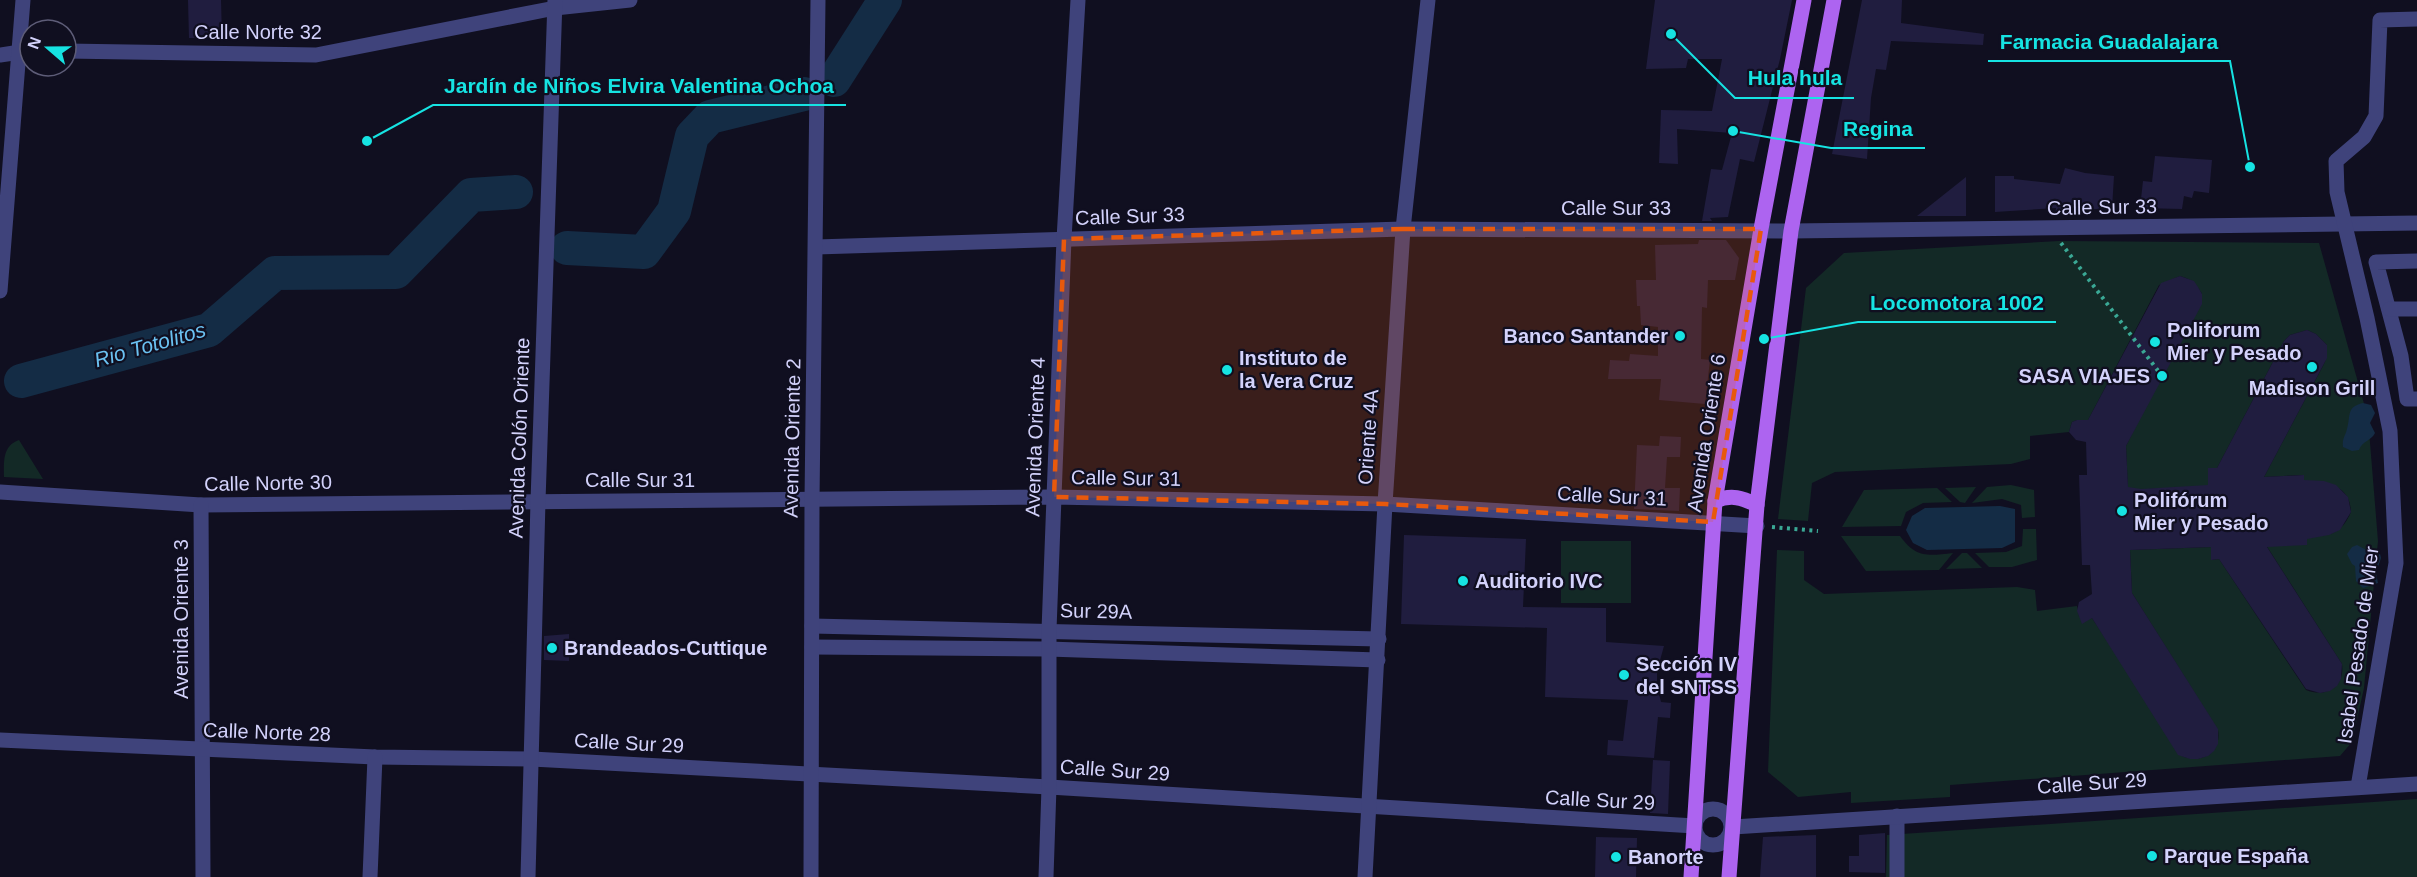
<svg xmlns="http://www.w3.org/2000/svg" width="2417" height="877" font-family="Helvetica,sans-serif">
<style>
.green{fill:#132926}
.water{fill:#142c45}
.lines{fill:none;stroke-linecap:round;stroke-linejoin:round}
.river{stroke:#142c45;stroke-width:34}
.building{fill:#201d3f}
.path{stroke:#3aa895;stroke-width:4;stroke-dasharray:3 4.5;stroke-linecap:butt}
.minor{stroke:#3f437b;stroke-width:15}
.major{stroke:#ad64f0;stroke-width:15}
.marked{fill:#e8590c;fill-opacity:0.2;stroke:#e8590c;stroke-width:4.5;stroke-dasharray:12 8;stroke-linejoin:round}
.poi-dot{fill:#16e3e2;stroke:#100f20;stroke-width:2}
.labels{text-anchor:middle;stroke-width:4.5;stroke-linejoin:round;paint-order:stroke}
.street-label{font-size:20px;fill:#d3d2fb;stroke:#100f20}
.poi-label{font-size:20px;font-weight:bold;fill:#d3d2fb;stroke:#100f20;text-anchor:start}
.water-label{font-size:21px;font-style:italic;fill:#6ac1f1;stroke:#100f20}
.leader{fill:none;stroke:#16e3e2;stroke-width:2}
.callout-dot{fill:#16e3e2;stroke:#100f20;stroke-width:2}
.callout-label{font-size:21px;text-anchor:middle;font-weight:bold;fill:#16e3e2;stroke:#100f20;stroke-width:4.5;stroke-linejoin:round;paint-order:stroke}
</style>
<rect width="100%" height="100%" fill="#100f20"/>
<!-- green -->
<g class="green">
<path d="M2059 241 2319 243 2368 418 2378 541 2364 688 2352 742 2340 756 1950 785V797L1851 803V792L1798 797 1768 772 1777 550 1804 551V580L1824 594 2017 587 2035 590 2037 611 2077 606 2079 616 2083 619 2092 618 2182 756C2201 764 2222 753 2218 730L2132 593 2130 550 2211 547V560L2219 559 2306 690C2326 698 2345 687 2342 664L2266 545H2307V537C2330 535 2341 535 2351 512 2350 485 2327 481 2304 482L2303 475 2264 477 2325 362 2327 345 2316 334 2307 330 2290 335 2284 341 2217 468 2208 469V486L2128 490 2126 446 2202 294C2196 283 2191 279 2180 276L2159 285 2087 422 2077 420 2072 422 2069 432 2030 436V459L2011 464 1835 472 1812 483 1808 521 1778 519 1806 288 1844 253Z"/>
<path d="M19 440 43 479 4 477C4 462 2 446 19 440Z"/>
<polygon points="2011,485 2034,490 2035,517 2022,518 2021,505 2002,499 1972,503 1987,487"/>
<polygon points="1976,487 1965,503 1960,502 1945,488"/>
<polygon points="1937,488 1952,502 1923,503 1906,512 1901,526 1842,527 1864,490"/>
<polygon points="2023,529 2036,529 2037,560 2012,567 1989,567 1975,553 2006,552 2022,546"/>
<path d="M1841 536H1900C1916 558 1927 556 1953 553L1939 570 1866 571Z"/>
<rect x="1561" y="541" width="70" height="62"/>
<polygon points="1962,553 1967,553 1982,568 1946,569"/>
<polygon points="2417,799 2417,877 1886,877 1887,835"/>
</g>
<!-- water -->
<g class="water">
<path d="M2363 403 2371 405 2375 413 2370 423 2375 433C2371 441 2362 441 2359 450L2352 451 2343 447C2342 438 2345 437 2347 429 2351 415 2346 407 2363 403Z"/>
<polygon points="2000,506 2015,509 2015,542 2002,548 1927,550 1913,543 1906,530 1912,516 1925,508"/>
<polygon points="2357,545 2374,554 2380,554 2381,558 2376,573 2378,583 2363,588 2356,581 2355,566 2352,564 2347,554 2352,547"/>
</g>
<g class="lines">
<!-- river -->
<g class="river">
<polyline points="834,80 885,0"/>
<polyline points="567,248 644,252 674,211 692,136 710,117 804,94"/>
<polyline points="21,381 209,330 275,273 396,272 471,195 516,192"/>
</g>
</g>
<!-- building -->
<g class="building">
<polygon points="188,0 221,0 222,38 189,38"/>
<polygon points="1655,0 1792,0 1780,59 1754,162 1740,159 1728,217 1710,218 1712,221 1702,221 1711,169 1722,170 1732,133 1677,129 1678,164 1659,163 1661,110 1712,111 1722,59 1688,59 1686,68 1646,69"/>
<polygon points="1862,0 1902,0 1901,23 1984,34 1983,45 1891,41 1886,70 1876,69 1871,98 1867,159 1832,154"/>
<polygon points="2155,156 2212,160 2209,193 2194,191 2192,198 2184,196 2182,209 2140,208 2143,181 2152,182"/>
<polygon points="2065,168 2085,173 2114,176 2112,208 2081,210 2080,214 2055,215 2056,208 1995,212 1995,176 2014,176 2014,179 2060,184"/>
<polygon points="1966,177 1966,216 1917,216"/>
<polygon points="1699,240 1726,240 1739,258 1735,280 1708,280 1707,308 1702,307 1701,359 1710,360 1705,404 1659,400 1661,379 1608,379 1610,360 1629,361 1630,354 1658,356 1658,327 1641,325 1640,306 1637,306 1636,280 1656,280 1655,245 1698,244"/>
<polygon points="2180,276 2194,281 2198,287 2202,294 2202,304 2126,446 2128,487 2141,489 2208,485 2208,468 2217,468 2284,341 2290,335 2307,330 2316,334 2327,345 2327,358 2264,477 2304,475 2304,480 2324,481 2336,485 2348,497 2351,512 2340,530 2329,535 2307,539 2307,545 2267,547 2342,664 2341,679 2337,686 2330,691 2320,693 2306,689 2219,559 2211,560 2211,547 2130,550 2132,593 2218,729 2218,744 2214,751 2208,756 2198,759 2190,759 2178,755 2092,618 2082,624 2077,611 2079,602 2092,594 2090,565 2082,565 2079,475 2087,475 2086,442 2076,440 2069,432 2072,422 2077,420 2088,420 2161,283"/>
<polygon points="1660,436 1681,437 1680,457 1667,457 1665,488 1680,488 1679,511 1634,509 1637,445 1659,446"/>
<polygon points="1404,535 1526,539 1523,607 1606,608 1606,642 1664,646 1657,671 1657,686 1661,702 1671,703 1670,718 1658,717 1654,758 1607,755 1608,740 1623,741 1628,700 1545,697 1547,628 1401,624"/>
<polygon points="569,634 569,661 544,660 544,636"/>
<polygon points="1653,760 1670,761 1668,814 1650,813"/>
<polygon points="1885,833 1885,873 1849,872 1849,856 1859,856 1859,835"/>
<polygon points="1816,835 1816,877 1760,877 1763,837"/>
<polygon points="1596,837 1637,838 1636,877 1595,877"/>
</g>
<g class="lines">
<!-- path -->
<g class="path">
<polyline points="2061,243 2162,376"/>
<polyline points="1772,527 1818,531"/>
</g>
<!-- minor -->
<g class="minor">
<polyline points="66,51 316,55 555,8 630,0"/>
<polyline points="0,55 27,51"/>
<polyline points="816,247 1403,229 1791,231 2417,223"/>
<polyline points="2417,261 2376,262 2401,356 2407,399 2417,399"/>
<polyline points="0,291 23,0"/>
<polyline points="2390,309 2417,309"/>
<polyline points="0,492 201,505 1054,497 1385,504 1757,526"/>
<polyline points="201,505 203,877"/>
<polyline points="812,626 1379,639"/>
<polyline points="812,647 1048,649 1378,660"/>
<polyline points="0,740 375,757 532,759 1049,787 1695,826"/>
<polyline points="2358,787 2396,563 2390,431 2367,318 2337,192 2336,161 2364,137 2376,116 2380,20 2417,19"/>
<circle cx="1713" cy="827" r="18"/>
<polyline points="1897,816 1897,877"/>
<polyline points="1733,827 2417,784"/>
<polyline points="370,877 375,757"/>
<polyline points="528,877 538,501 555,0"/>
<polyline points="811,877 812,501 818,0"/>
<polyline points="1046,877 1049,787 1049,630 1054,497 1064,239 1078,0"/>
<polyline points="1365,877 1385,504 1403,229 1428,0"/>
</g>
<!-- major -->
<g class="major">
<path d="M1715 501C1732 494 1742 498 1757 505"/>
<polyline points="1691,877 1715,501 1761,229 1804,0"/>
<polyline points="1729,877 1757,505 1791,231 1834,0"/>
</g>
</g>
<!-- marked area -->
<path class="marked" d="M1403 229H1761L1713 522 1385 504 1054 497 1064 239Z"/>
<!-- markers -->
<g class="poi-dot">
<circle cx="1680" cy="336" r="6"/>
<circle cx="2155" cy="342" r="6"/>
<circle cx="2312" cy="367" r="6"/>
<circle cx="1227" cy="370" r="6"/>
<circle cx="2162" cy="376" r="6"/>
<circle cx="2122" cy="511" r="6"/>
<circle cx="1463" cy="581" r="6"/>
<circle cx="552" cy="648" r="6"/>
<circle cx="1624" cy="675" r="6"/>
<circle cx="2152" cy="856" r="6"/>
<circle cx="1616" cy="857" r="6"/>
</g>
<g class="labels">
<!-- street labels -->
<g class="street-label">
<text x="258" y="39">Calle Norte 32</text>
<text transform="translate(2102 207) rotate(-1)" y="7">Calle Sur 33</text>
<text x="1616" y="215">Calle Sur 33</text>
<text transform="translate(1130 216) rotate(-2)" y="7">Calle Sur 33</text>
<text transform="translate(1706 433) rotate(-81)" y="7">Avenida Oriente 6</text>
<text transform="translate(1035 437) rotate(-88)" y="7">Avenida Oriente 4</text>
<text transform="translate(1368 437) rotate(-86)" y="7">Oriente 4A</text>
<text transform="translate(519 438) rotate(-88)" y="7">Avenida Colón Oriente</text>
<text transform="translate(792 438) rotate(-89)" y="7">Avenida Oriente 2</text>
<text transform="translate(1126 478) rotate(1)" y="7">Calle Sur 31</text>
<text x="640" y="487">Calle Sur 31</text>
<text transform="translate(268 483) rotate(-1)" y="7">Calle Norte 30</text>
<text transform="translate(1612 496) rotate(3)" y="7">Calle Sur 31</text>
<text transform="translate(1096 611) rotate(1)" y="7">Sur 29A</text>
<text transform="translate(181 619) rotate(-90)" y="7">Avenida Oriente 3</text>
<text transform="translate(2358 645) rotate(-82)" y="7">Isabel Pesado de Mier</text>
<text transform="translate(267 732) rotate(2)" y="7">Calle Norte 28</text>
<text transform="translate(629 743) rotate(3)" y="7">Calle Sur 29</text>
<text transform="translate(1115 770) rotate(4)" y="7">Calle Sur 29</text>
<text transform="translate(2092 783) rotate(-4)" y="7">Calle Sur 29</text>
<text transform="translate(1600 800) rotate(3)" y="7">Calle Sur 29</text>
</g>
<!-- poi labels -->
<g class="poi-label">
<text x="2167" y="337">Poliforum<tspan x="2167" dy="23">Mier y Pesado</tspan></text>
<text x="1668" y="343" text-anchor="end">Banco Santander</text>
<text x="1239" y="365">Instituto de<tspan x="1239" dy="23">la Vera Cruz</tspan></text>
<text x="2150" y="383" text-anchor="end">SASA VIAJES</text>
<text x="2312" y="395" text-anchor="middle">Madison Grill</text>
<text x="2134" y="507">Polifórum<tspan x="2134" dy="23">Mier y Pesado</tspan></text>
<text x="1475" y="588">Auditorio IVC</text>
<text x="564" y="655">Brandeados-Cuttique</text>
<text x="1636" y="671">Sección IV<tspan x="1636" dy="23">del SNTSS</tspan></text>
<text x="2164" y="863">Parque España</text>
<text x="1628" y="864">Banorte</text>
</g>
<!-- water labels -->
<g class="water-label">
<text transform="translate(150 345) rotate(-16)" y="7">Rio Totolitos</text>
</g>
</g>
<!-- callouts -->
<path class="leader" d="M2250 167L2230 61H1988M1671 34L1735 98H1854M367 141L433 105H846M1733 131L1831 148H1925M1764 339L1858 322H2056"/>
<g class="callout-dot">
<circle cx="2250" cy="167" r="6"/>
<circle cx="1671" cy="34" r="6"/>
<circle cx="367" cy="141" r="6"/>
<circle cx="1733" cy="131" r="6"/>
<circle cx="1764" cy="339" r="6"/>
</g>
<g class="callout-label">
<text x="2109" y="49">Farmacia Guadalajara</text>
<text x="1795" y="85">Hula hula</text>
<text x="639" y="93">Jardín de Niños Elvira Valentina Ochoa</text>
<text x="1878" y="136">Regina</text>
<text x="1957" y="310">Locomotora 1002</text>
</g>
<!-- north arrow -->
<g transform="translate(48 48) rotate(290)"><circle r="28" fill="#100f20" stroke="#5e5d78" stroke-width="1.5"/>
<path d="M0-4.5L10 22L0 15L-10 22Z" fill="#16e3e2"/>
<text y="-9" font-size="16" font-weight="bold" text-anchor="middle" fill="#d3d2fb">N</text>
</g>
</svg>
